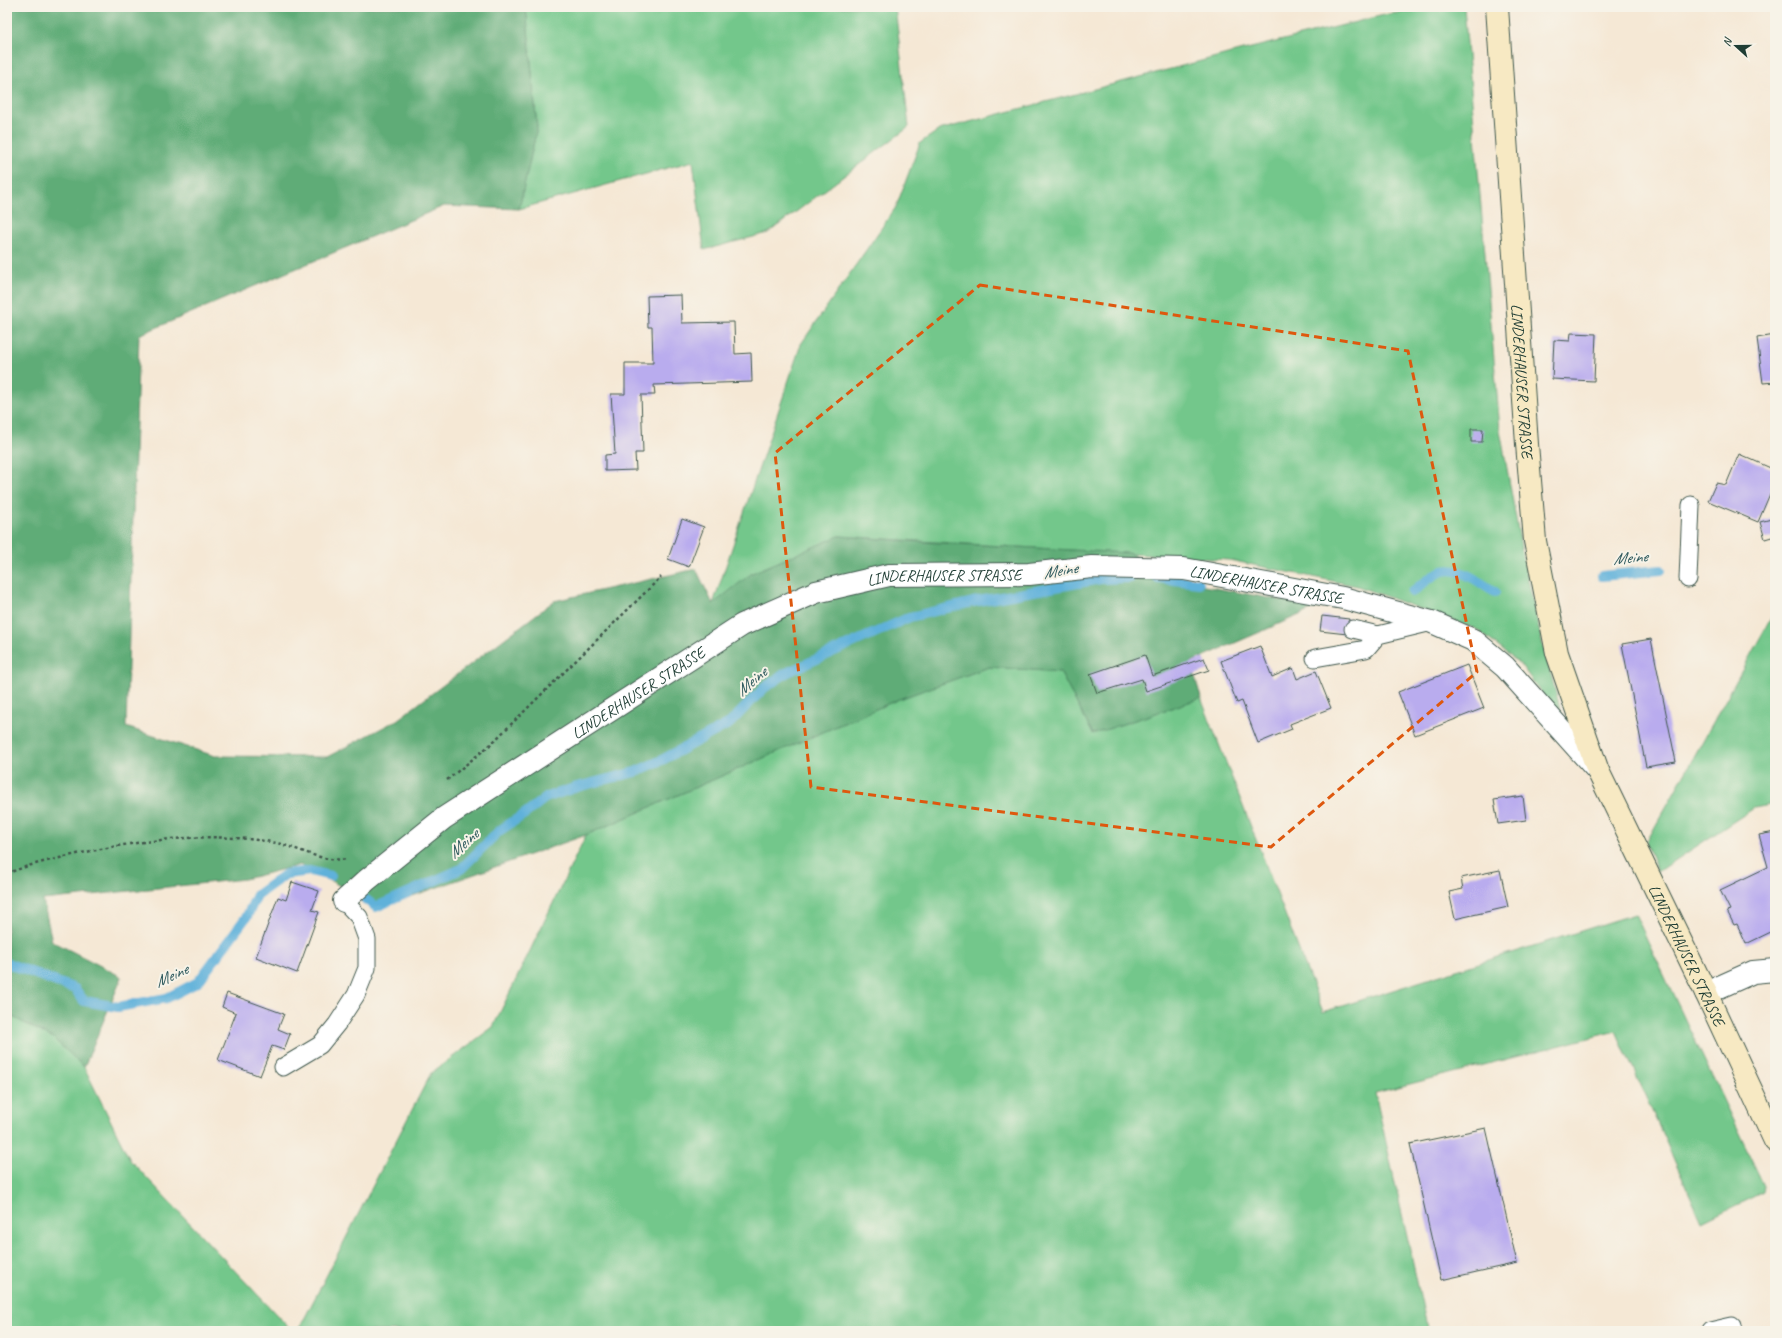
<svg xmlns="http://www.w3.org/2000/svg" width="1782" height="1338" font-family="Caveat,sans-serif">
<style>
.green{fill:#73c78b;stroke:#498260}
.forest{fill:#5eac77;stroke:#3e7456}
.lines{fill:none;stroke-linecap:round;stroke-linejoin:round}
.stream{stroke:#5eb1da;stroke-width:10}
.building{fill:#b9acee}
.service-casing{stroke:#3f574c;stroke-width:19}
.minor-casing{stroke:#3f574c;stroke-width:24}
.secondary-casing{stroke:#3f574c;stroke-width:24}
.path{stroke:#3f574c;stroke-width:2.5;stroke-dasharray:3 3;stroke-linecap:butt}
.service{stroke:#fff;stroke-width:17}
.minor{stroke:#fff;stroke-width:22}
.secondary{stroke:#f7e9c3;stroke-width:22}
.marked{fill:none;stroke:#de580e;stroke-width:3;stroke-dasharray:8 5;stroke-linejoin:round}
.labels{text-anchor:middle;stroke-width:4;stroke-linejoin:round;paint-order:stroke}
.street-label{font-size:16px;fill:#1f3d34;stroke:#f7f3e8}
.water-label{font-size:17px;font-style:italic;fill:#2f5a5e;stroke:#f7f3e8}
</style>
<rect width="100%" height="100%" fill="#f7f3e8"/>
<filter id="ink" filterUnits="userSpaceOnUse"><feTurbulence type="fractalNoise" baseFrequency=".025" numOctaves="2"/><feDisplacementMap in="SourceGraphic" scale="8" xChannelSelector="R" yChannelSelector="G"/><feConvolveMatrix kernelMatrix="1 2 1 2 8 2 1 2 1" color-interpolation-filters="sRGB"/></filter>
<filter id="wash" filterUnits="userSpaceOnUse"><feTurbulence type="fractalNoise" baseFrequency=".012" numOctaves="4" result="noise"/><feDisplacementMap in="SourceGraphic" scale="16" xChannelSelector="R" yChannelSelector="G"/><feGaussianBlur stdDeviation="0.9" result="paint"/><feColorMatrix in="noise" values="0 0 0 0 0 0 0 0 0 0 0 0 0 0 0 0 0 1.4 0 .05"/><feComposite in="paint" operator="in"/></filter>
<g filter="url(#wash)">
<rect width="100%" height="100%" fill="#f5e8d5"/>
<!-- green -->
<g class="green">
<polygon points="526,7 895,7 909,127 768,233 704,250 693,161 519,209 537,128"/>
<polygon points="1452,7 1464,7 1500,430 1522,552 1541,638 1564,723 1520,664 1476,629 1357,586 1229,560 839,536 713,604 801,344 896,207 920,143 939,130 1239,51 1388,14"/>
<polygon points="1775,611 1775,804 1754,808 1658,872 1646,843"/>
<polygon points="989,667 1060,672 1093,734 1201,698 1323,1012 1635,914 1764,1186 1763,1192 1702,1222 1616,1031 1375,1093 1428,1331 298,1331 431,1073 493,1027 586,835 899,699"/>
<polygon points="7,1014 53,1038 84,1067 130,1160 292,1331 7,1331"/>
</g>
<!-- forest -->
<polygon class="forest" points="7,7 526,7 537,128 519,209 444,206 139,335 126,727 215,756 327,757 397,720 554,601 696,569 713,604 752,573 839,536 922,542 1129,553 1177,581 1318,607 1191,662 1201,698 1093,734 1060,672 989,667 899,699 586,835 381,907 300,865 245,879 43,900 52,941 122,977 84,1067 53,1038 7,1014"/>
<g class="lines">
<!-- stream -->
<g class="stream">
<polyline points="1602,576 1661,570"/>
<polyline points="1158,578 1199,583"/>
<path d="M1412 592C1420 586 1429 578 1438 573 1457 563 1480 583 1495 592"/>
<polyline points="365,899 376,907 461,869 499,831 526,813 545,798 577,787 635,772 662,760 730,723 764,688 786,673 910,617 973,602 1101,579 1130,578"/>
<polyline points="7,963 75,989 84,1001 118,1007 167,998 198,982 247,916 257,895 286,874 310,871 331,876"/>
</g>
</g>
<g id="blocks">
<!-- building -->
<g class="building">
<polygon points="681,295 682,323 734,322 735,354 751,353 752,382 654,385 655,395 641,395 643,453 635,453 636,470 605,471 605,455 615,454 611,394 625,394 625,363 653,363 652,327 648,327 647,296"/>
<polygon points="1571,333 1596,334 1594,381 1552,379 1554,340 1570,341"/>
<polygon points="1775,335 1775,382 1763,383 1757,338"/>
<polygon points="1471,429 1483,429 1482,442 1471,442"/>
<polygon points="1739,454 1775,470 1775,482 1758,522 1708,501 1716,483 1726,485"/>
<polygon points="1775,518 1775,536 1765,539 1760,522"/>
<polygon points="682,519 704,527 689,567 668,559"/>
<polygon points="1322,616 1349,619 1347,634 1320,631"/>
<polygon points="1651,639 1676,762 1646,767 1622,644"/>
<polygon points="1260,646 1272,677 1293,668 1297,679 1316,671 1331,708 1290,724 1292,729 1258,743 1242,701 1237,703 1221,661"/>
<polygon points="1145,655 1152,676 1204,658 1209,670 1146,691 1142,679 1097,693 1090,674"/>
<polygon points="1467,665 1484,708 1415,735 1398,692"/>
<polygon points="1523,796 1526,820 1498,824 1494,800"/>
<polygon points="1775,832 1775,930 1746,944 1737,924 1734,925 1727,911 1730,910 1720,890 1768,867 1759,835"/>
<polygon points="1500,870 1508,907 1455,919 1449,892 1463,889 1461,878"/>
<polygon points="292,882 319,891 312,910 319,912 297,973 256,957 278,897 286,900"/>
<polygon points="227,993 284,1014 278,1029 290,1034 284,1050 272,1046 260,1076 218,1060 236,1013 222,1007"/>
<polygon points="1486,1128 1517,1263 1441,1280 1410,1144"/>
</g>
</g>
</g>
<g filter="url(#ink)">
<use href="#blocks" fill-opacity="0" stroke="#3f574c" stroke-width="1"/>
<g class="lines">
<defs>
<g id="service">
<polyline points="1688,579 1691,505"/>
<polyline points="1353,629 1378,635"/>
<polyline points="1315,658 1366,649 1378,635 1432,622"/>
<polyline points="283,1067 320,1045 337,1024 356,995 367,968 367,939 359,917 344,901"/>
<polyline points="1710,1331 1732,1326 1733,1331"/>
</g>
<g id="minor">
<path id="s1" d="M344 901 367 880 444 818 742 625 816 592 889 575 1029 574 1092 567 1184 569 1343 598 1432 622 1473 640 1505 667 1598 771"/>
<polyline points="1706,993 1753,972 1775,970"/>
</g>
<g id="secondary">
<path id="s2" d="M1497 7 1527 444 1535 541 1557 653 1598 771 1706 993 1775 1141"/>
</g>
</defs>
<!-- service casing -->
<use href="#service" class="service-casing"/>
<!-- minor casing -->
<use href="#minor" class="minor-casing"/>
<!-- secondary casing -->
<use href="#secondary" class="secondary-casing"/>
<!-- path -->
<g class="path">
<polyline points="447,780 490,745 661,577"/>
<path d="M7 874C26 865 48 861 68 856 134 841 204 831 271 842 297 846 320 863 347 859"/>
</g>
<!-- service -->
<use href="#service" class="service"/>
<!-- minor -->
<use href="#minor" class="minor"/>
<!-- secondary -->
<use href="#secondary" class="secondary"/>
</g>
</g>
<!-- marked area -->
<path class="marked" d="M980 285 1408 351 1477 672 1271 847 811 787 775 453Z"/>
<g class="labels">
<!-- street labels -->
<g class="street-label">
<text dy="6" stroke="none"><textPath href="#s2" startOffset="375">LINDERHAUSER STRASSE</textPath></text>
<text dy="6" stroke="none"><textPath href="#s1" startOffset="696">LINDERHAUSER STRASSE</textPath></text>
<text dy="6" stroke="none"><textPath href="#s1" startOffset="1020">LINDERHAUSER STRASSE</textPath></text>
<text dy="6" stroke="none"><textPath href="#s1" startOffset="361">LINDERHAUSER STRASSE</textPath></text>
<text dy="6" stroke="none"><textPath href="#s2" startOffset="979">LINDERHAUSER STRASSE</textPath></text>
</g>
<!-- water labels -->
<g class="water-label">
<text transform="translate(1630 557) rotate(-5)" y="6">Meine</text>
<text transform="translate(1060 570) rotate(-10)" y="6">Meine</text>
<text transform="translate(751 681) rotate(-41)" y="6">Meine</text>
<text transform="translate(463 843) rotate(-42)" y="6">Meine</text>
<text transform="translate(171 975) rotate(-25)" y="6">Meine</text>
</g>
</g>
<!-- margin -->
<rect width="1782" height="1338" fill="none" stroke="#f7f3e8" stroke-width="24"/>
<!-- north arrow -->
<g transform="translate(1736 46) rotate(291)" stroke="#f7f3e8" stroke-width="3" paint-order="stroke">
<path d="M0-3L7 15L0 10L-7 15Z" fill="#1f3d34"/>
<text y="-6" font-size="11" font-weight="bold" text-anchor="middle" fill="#1f3d34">N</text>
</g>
</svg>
